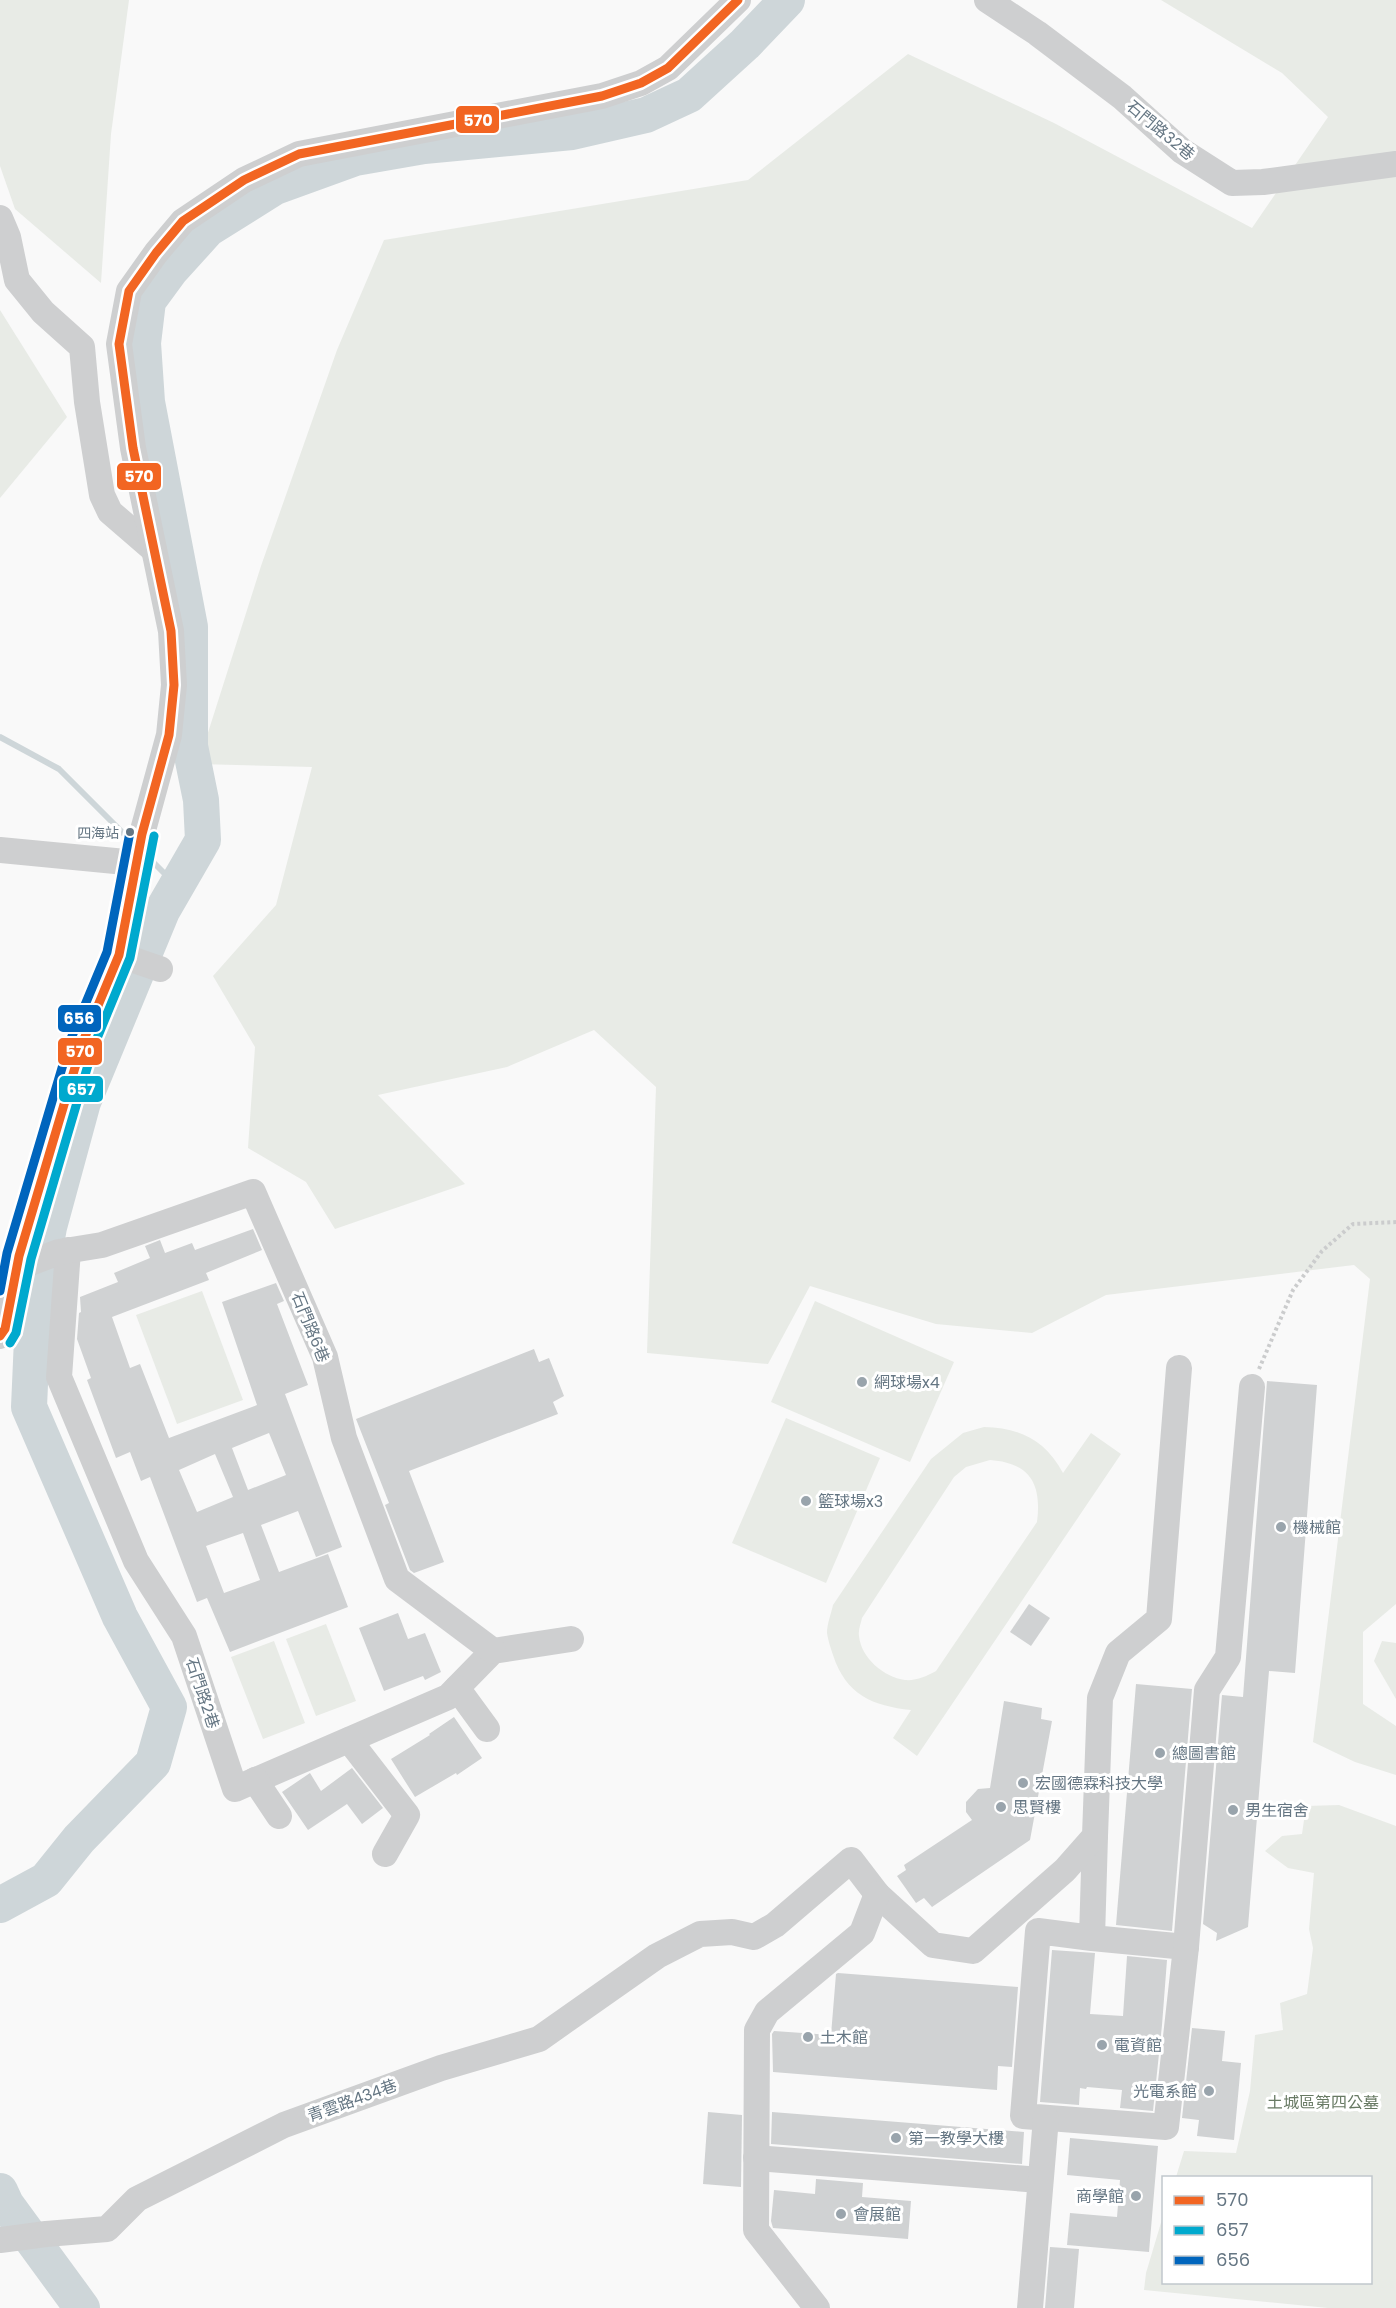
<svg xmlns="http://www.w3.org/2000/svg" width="1396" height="2308" font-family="Poppins,'Noto Sans TC',sans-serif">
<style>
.green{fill:#e8ebe6;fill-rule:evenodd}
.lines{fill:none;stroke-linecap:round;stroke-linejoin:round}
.stream{stroke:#ced6d9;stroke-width:6}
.river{stroke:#ced6d9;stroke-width:36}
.building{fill:#d0d2d3;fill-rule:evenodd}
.path{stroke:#cbcccd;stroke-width:4;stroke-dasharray:3 3;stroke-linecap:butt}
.minor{stroke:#cecfd0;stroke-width:26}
.bus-1-casing{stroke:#fff;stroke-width:14}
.bus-2-casing{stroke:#fff;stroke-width:14}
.bus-3-casing{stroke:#fff;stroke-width:14}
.bus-1{stroke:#f26522;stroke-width:9}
.bus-2{stroke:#00a9ce;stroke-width:9}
.bus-3{stroke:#0065bd;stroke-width:9}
.bus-dot{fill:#657683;stroke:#fff;stroke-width:2}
.poi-dot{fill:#99a4ac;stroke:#fff;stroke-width:2}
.labels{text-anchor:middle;stroke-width:6;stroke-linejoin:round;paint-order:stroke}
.bus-label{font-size:14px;fill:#657683;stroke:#fff;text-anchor:end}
.street-label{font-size:16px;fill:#657683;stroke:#fff}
.poi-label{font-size:16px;fill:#657683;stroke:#fff;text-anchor:start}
.park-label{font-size:16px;fill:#687a64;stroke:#fff}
.line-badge{stroke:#fff;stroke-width:2}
.badge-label{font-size:16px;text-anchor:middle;font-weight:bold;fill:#fff}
</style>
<rect width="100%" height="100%" fill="#f9f9f9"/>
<!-- green -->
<g class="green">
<polygon points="0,0 129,0 111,134 101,283 15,209 0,166"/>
<polygon points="1161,0 1396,0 1396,1604 1363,1632 1363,1704 1396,1726 1396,1775 1355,1762 1313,1742 1370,1279 1354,1265 1106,1295 1032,1333 936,1324 810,1286 768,1364 647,1353 656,1087 594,1030 507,1067 378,1095 465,1184 335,1229 306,1182 248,1148 255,1047 213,976 276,905 312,767 198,764 261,566 337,350 384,240 748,180 908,54 1054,123 1252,228 1328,117 1282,73"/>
<polygon points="0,310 67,417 0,498"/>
<polygon points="202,1291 243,1400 177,1424 136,1315"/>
<polygon points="815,1301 954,1362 910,1462 771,1402"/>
<polygon points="786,1418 880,1458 826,1583 732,1543"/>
<path d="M984 1427C1021 1428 1045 1440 1063 1473L1091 1433 1121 1454 917 1756 893 1738 911 1710C873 1706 846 1695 833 1655 831 1649 828 1640 827 1633 827 1624 831 1614 833 1605L931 1459 963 1433ZM990 1460C1030 1463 1042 1484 1037 1522L936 1671C927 1676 916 1681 905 1680 884 1677 861 1658 859 1636 858 1630 861 1623 862 1618L954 1477 966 1467Z"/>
<polygon points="326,1624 356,1701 316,1716 286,1639"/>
<polygon points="274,1641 305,1723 263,1739 231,1657"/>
<polygon points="1382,1641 1396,1643 1396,1699 1374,1661"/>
<polygon points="1339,1805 1396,1826 1396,2308 1328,2308 1144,2290 1146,2273 1163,2216 1164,2282 1370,2282 1370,2178 1176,2177 1184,2151 1236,2153 1250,2091 1255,2035 1283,2030 1280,2003 1307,1994 1313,1948 1309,1929 1314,1873 1288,1868 1265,1851 1282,1836 1302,1834 1306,1806"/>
</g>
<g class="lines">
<!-- stream -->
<g class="stream">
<polyline points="0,737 59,769 134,844"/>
<polyline points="146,855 177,886"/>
</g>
<!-- river -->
<g class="river">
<polyline points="0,1905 46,1880 79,1839 153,1763 169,1707 120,1617 29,1407 33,1316 49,1227 83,1102 162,911 203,840 201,800 190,746 190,627 147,402 143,343 148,301 170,271 208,229 275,187 355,158 424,146 572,132 646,115 689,95 745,44 787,0"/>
<polyline points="0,2191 6,2204 82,2308"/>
</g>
</g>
<!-- building -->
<g class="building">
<path d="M253 1229 262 1250 206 1273 209 1280 112 1317 130 1368 140 1364 169 1438 257 1405 222 1302 276 1283 284 1301 277 1304 308 1385 285 1394 342 1547 316 1557 298 1511 261 1525 279 1572 328 1554 348 1607 230 1652 207 1598 197 1602 150 1477 141 1481 130 1452 116 1458 87 1380 91 1378 77 1339 79 1313 81 1312 80 1297 118 1282 114 1273 150 1258 145 1246 160 1240 165 1253 192 1243 195 1250ZM269 1433 286 1475 248 1490 232 1448ZM215 1454 233 1497 197 1512 179 1470ZM243 1533 260 1580 224 1593 206 1546Z"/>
<polygon points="534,1349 539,1362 549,1358 564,1396 553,1402 558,1414 409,1471 444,1562 414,1573 410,1570 385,1505 389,1503 356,1419"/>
<polygon points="1267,1381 1317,1385 1295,1673 1269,1671 1248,1927 1216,1941 1217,1933 1203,1924 1222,1695 1243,1697"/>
<polygon points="1029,1604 1050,1618 1031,1646 1010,1632"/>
<polygon points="398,1613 408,1639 425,1633 441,1672 425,1680 423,1676 384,1691 359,1628"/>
<polygon points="1136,1684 1192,1689 1172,1931 1116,1925"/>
<polygon points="1004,1701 1042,1708 1041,1719 1052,1721 1030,1840 932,1907 924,1898 916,1903 897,1876 906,1870 904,1865 972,1820 966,1812 966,1802 978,1789 990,1788"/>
<polygon points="454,1717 482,1758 457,1775 456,1773 415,1797 391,1759 430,1735 429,1734"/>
<polygon points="352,1768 383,1808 362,1824 347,1804 308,1830 282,1792 310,1773 321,1791"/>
<polygon points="1052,1950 1095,1953 1090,2014 1123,2016 1127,1956 1167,1960 1162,2025 1153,2111 1120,2108 1122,2090 1087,2087 1086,2089 1080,2088 1079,2105 1040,2102"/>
<polygon points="838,1973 1018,1987 1012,2067 998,2066 997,2090 773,2072 772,2034 774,2031 831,2035 836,1974"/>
<polygon points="1192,2028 1225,2031 1222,2061 1241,2063 1234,2140 1197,2136 1199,2120 1182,2118"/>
<polygon points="708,2112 742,2115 741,2187 703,2184"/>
<polygon points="772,2112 1024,2132 1022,2164 771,2144"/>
<polygon points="1070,2138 1158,2146 1149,2252 1067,2245 1070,2213 1117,2217 1120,2180 1067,2175"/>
<polygon points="816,2179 863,2183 862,2197 911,2201 908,2239 773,2228 771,2221 774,2190 815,2194"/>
<polygon points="1050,2247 1079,2249 1074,2308 1045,2308"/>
</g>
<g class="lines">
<!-- path -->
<polyline class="path" points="1259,1369 1293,1290 1322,1251 1353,1224 1396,1222"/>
<!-- minor -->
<g class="minor">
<polyline points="987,0 1037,33 1122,97 1182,151 1232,183 1263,182 1396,164"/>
<polyline points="0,218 8,237 17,280 43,312 82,347 87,402 102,495 110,512 154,550"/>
<polyline points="0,850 136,863"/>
<polyline points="119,955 160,969"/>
<polyline points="68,1250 59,1377 136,1561 184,1636 235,1789 448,1697 493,1651 571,1639"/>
<polyline points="17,1268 59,1252 102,1245 253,1192 325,1357 344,1438 397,1579 493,1651"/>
<polyline points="0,1336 5,1329 19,1256 82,1044 119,955 142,834 169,735 174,685 171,631 133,448 119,344 129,291 156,253 183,221 244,180 299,154 602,96 641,83 668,68 738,0"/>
<polyline points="457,1688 487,1729"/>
<polyline points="349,1740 407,1815 385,1854"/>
<polyline points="255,1780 279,1816"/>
<polyline points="1092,1938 1186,1947 1166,2127 1023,2116 1038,1931 1092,1938 1095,1836"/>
<polyline points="1186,1947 1207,1690 1228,1657 1252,1387"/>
<polyline points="756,2158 1040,2180"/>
<polyline points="0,2240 46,2234 107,2229 137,2199 284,2125 441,2068 539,2039 657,1956 700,1934 732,1932 754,1937 775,1925 851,1860 877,1894 933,1945 973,1951 1065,1870 1095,1836 1100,1698 1118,1653 1159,1619 1179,1368"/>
<polyline points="817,2308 756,2230 757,2030 767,2012 862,1933 877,1894"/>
<polyline points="1030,2308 1046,2118"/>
</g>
<defs>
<polyline id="bus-1" points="0,1336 5,1329 19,1256 82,1044 119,955 142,834 169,735 174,685 171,631 133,448 119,344 129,291 156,253 183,221 244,180 299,154 602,96 641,83 668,68 738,0"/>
<polyline id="bus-2" points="10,1343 16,1333 31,1259 93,1048 130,958 154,836"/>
<polyline id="bus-3" points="0,1291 7,1253 70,1041 107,952 130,832"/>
</defs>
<!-- bus-1 casing -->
<use href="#bus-1" class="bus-1-casing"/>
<!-- bus-2 casing -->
<use href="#bus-2" class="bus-2-casing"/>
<!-- bus-3 casing -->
<use href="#bus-3" class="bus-3-casing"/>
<!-- bus-1 -->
<use href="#bus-1" class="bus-1"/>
<!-- bus-2 -->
<use href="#bus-2" class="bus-2"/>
<!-- bus-3 -->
<use href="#bus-3" class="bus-3"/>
</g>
<!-- markers -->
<circle class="bus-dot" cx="130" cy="832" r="5"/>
<g class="poi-dot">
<circle cx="862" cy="1382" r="6"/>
<circle cx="806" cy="1501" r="6"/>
<circle cx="1281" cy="1527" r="6"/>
<circle cx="1160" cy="1753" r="6"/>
<circle cx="1023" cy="1783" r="6"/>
<circle cx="1001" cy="1807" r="6"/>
<circle cx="1233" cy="1810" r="6"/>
<circle cx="808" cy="2037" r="6"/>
<circle cx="1102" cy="2045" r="6"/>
<circle cx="1209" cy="2091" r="6"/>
<circle cx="896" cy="2138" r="6"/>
<circle cx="1136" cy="2196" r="6"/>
<circle cx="841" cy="2214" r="6"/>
</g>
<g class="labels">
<!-- bus labels -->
<g class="bus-label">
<text x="119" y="838">四海站</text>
</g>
<!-- street labels -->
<g class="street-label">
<text transform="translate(1161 130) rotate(40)" y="6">石門路32巷</text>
<text transform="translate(311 1327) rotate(68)" y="6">石門路6巷</text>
<text transform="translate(203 1693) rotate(72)" y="6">石門路2巷</text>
<text transform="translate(352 2100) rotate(-20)" y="6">青雲路434巷</text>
</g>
<!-- poi labels -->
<g class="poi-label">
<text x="874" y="1388">網球場x4</text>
<text x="818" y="1507">籃球場x3</text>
<text x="1293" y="1533">機械館</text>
<text x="1172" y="1759">總圖書館</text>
<text x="1035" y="1789">宏國德霖科技大學</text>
<text x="1013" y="1813">思賢樓</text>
<text x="1245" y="1816">男生宿舍</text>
<text x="820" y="2043">土木館</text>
<text x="1114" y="2051">電資館</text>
<text x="1197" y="2097" text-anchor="end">光電系館</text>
<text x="908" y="2144">第一教學大樓</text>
<text x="1124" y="2202" text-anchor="end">商學館</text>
<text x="853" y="2220">會展館</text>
</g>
<!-- park labels -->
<g class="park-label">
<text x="1323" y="2108">土城區第四公墓</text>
</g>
</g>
<g class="line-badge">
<rect x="455" y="105" width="45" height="29" rx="6" fill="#f26522"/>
<rect x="116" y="462" width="46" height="29" rx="6" fill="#f26522"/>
<rect x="57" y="1004" width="45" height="29" rx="6" fill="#0065bd"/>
<rect x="57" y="1037" width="46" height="29" rx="6" fill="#f26522"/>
<rect x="58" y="1075" width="46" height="28" rx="6" fill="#00a9ce"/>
</g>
<g class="badge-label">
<text x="478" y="126">570</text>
<text x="139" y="482">570</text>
<text x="79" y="1024">656</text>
<text x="80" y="1057">570</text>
<text x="81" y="1095">657</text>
</g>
<!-- legend -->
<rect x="1162" y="2176" width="210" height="108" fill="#ffffff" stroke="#c1c8cd" stroke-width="1.5"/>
<rect x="1174" y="2196" width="30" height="9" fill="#f26522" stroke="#c1c8cd" stroke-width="1.5"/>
<text x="1216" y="2206" font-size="18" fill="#657683">570</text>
<rect x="1174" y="2226" width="30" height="9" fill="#00a9ce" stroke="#c1c8cd" stroke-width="1.5"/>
<text x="1216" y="2236" font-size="18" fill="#657683">657</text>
<rect x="1174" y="2256" width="30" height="9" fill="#0065bd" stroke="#c1c8cd" stroke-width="1.5"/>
<text x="1216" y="2266" font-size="18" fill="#657683">656</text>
</svg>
